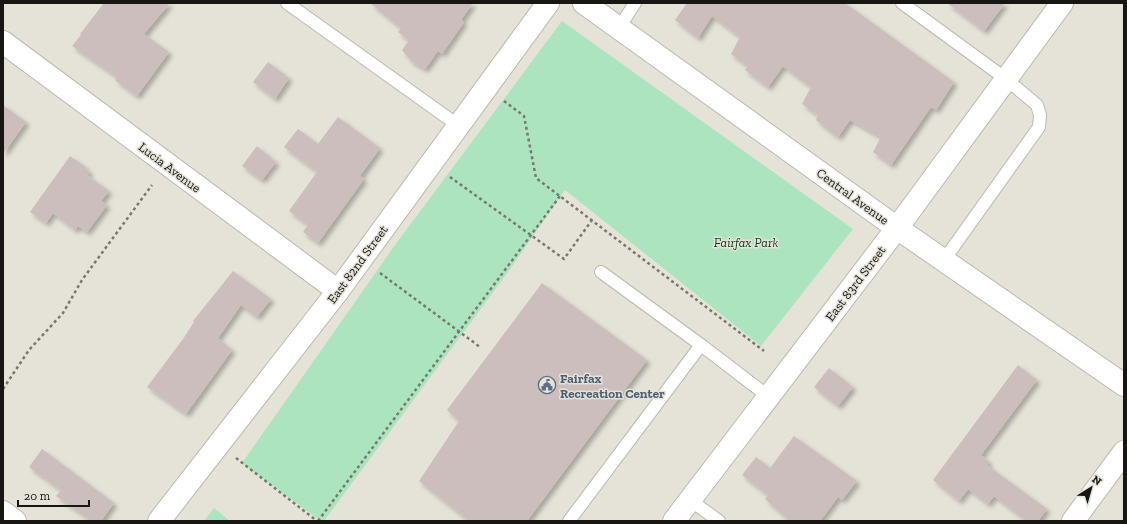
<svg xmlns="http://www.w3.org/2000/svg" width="1127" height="524" font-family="'Zilla Slab',serif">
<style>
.green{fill:#ace4bf}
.building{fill:#cbbebc;filter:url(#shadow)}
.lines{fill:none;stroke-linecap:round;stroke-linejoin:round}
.lane-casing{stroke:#bcbab0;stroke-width:14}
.street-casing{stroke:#bcbab0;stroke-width:24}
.secondary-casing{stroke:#bcbab0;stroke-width:24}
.path{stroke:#797870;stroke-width:2.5;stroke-dasharray:3 3;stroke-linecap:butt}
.lane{stroke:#fff;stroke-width:12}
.street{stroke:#fff;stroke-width:22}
.secondary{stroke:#fff;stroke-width:22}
.labels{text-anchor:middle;stroke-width:3;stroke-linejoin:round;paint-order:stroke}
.street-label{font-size:13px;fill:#171612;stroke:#e5e3d8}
.park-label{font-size:13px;font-style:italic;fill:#063c21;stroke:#e5e3d8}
.service-label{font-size:13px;font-weight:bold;fill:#4e5e75;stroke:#e5e3d8;text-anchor:start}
</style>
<defs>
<filter id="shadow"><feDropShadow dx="3.5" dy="3.5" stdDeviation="2" flood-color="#0004"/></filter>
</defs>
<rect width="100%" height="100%" fill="#e5e3d8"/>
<!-- green -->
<g class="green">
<polygon points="562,21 853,229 761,346 565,190 508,272 324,521 321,521 242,463 395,245"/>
<polygon points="214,508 230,521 204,521"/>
</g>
<!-- building -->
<g class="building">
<polygon points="104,3 170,3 144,34 169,52 137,96 115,80 117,77 72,46 81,35 80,34"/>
<polygon points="370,3 473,3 461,20 464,22 442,54 438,51 425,69 412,62 402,50 409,40 398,32 401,28"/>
<polygon points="687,3 845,3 954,82 936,110 931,107 891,165 873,152 881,137 850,120 838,137 816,120 818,115 802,104 811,87 783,66 768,87 745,70 748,66 731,54 740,37 712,16 698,38 675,20"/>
<polygon points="947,3 1005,3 984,31"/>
<polygon points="268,62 289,78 275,99 253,82"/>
<polygon points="3,105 26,122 3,154"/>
<polygon points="338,117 380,148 360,176 364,179 318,243 303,232 308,225 289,211 317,172 284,147 298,129 318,144"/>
<polygon points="257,146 276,162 262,180 242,166"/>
<polygon points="70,156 86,167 85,169 90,171 87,175 109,191 101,201 107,205 87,232 78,226 75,230 53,213 46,223 30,212"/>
<polygon points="233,271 271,299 257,317 241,305 218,338 232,350 186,414 147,387 183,339 194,322 193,321"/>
<polygon points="542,283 647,360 527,521 469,521 419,481 459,421 447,410"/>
<polygon points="1018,365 1037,380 981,455 989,462 987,465 1047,509 1038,521 1027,521 994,496 988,504 968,489 959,501 933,480"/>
<polygon points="829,368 853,387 838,406 814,387"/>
<polygon points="794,436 857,481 842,500 838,497 820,521 790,521 765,499 768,495 742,475 756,457 770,468"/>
<polygon points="42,449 114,503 101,521 92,521 56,496 61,490 29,467"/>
</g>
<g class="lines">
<defs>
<g id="lane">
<polyline points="287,3 459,126"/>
<polyline points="902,3 1006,79 1037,105 1040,115 1039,127 944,260"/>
<polyline points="619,28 635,3"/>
<polyline points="601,272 701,345"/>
<polyline points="690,500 719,521"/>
<polyline points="569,521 701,345 769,397"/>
</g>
<g id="street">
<polyline points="3,42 338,291"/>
<polyline points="897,228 1124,385"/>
<polyline points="3,512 15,521"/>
<polyline points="159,521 338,291 548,3"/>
<polyline points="1073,521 1124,452"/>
</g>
<g id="secondary">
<polyline points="584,3 897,228"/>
<polyline points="674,521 897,228 1062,3"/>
</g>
</defs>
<!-- lane casing -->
<use href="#lane" class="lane-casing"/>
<!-- street casing -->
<use href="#street" class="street-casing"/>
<!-- secondary casing -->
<use href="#secondary" class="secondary-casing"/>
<!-- path -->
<g class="path">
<polyline points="504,101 524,116 536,178 764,351"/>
<polyline points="450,177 564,259 592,220"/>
<polyline points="380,273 480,347"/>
<polyline points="3,389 29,350 63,313 82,280 152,185"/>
<polyline points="236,458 317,521"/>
<polyline points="318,521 560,196"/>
</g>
<!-- lane -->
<use href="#lane" class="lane"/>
<!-- street -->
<use href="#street" class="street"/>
<!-- secondary -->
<use href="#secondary" class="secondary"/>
</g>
<!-- icons -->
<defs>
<symbol id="civic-ring" viewBox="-11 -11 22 22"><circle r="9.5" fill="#e5e3d8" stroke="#5c6f8a" stroke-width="1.5"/><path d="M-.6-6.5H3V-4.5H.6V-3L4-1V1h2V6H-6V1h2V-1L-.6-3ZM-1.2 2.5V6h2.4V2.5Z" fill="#5c6f8a"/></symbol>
</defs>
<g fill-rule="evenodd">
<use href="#civic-ring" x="537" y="375" width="20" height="20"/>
</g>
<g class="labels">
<!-- street labels -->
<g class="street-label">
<text transform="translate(170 167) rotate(37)" y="5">Lucia Avenue</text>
<text transform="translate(853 196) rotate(36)" y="5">Central Avenue</text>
<text transform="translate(357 264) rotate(-54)" y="5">East 82nd Street</text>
<text transform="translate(855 283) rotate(-53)" y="5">East 83rd Street</text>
</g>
<!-- park labels -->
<g class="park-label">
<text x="746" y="247">Fairfax Park</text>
</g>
<!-- service labels -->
<g class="service-label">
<text x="560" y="383">Fairfax<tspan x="560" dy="15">Recreation Center</tspan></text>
</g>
</g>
<!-- border -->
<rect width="1127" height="524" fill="none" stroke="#171612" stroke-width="8"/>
<!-- north arrow -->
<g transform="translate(1091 488) rotate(37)" stroke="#e5e3d8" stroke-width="3" paint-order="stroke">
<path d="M0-3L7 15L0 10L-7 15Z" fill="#171612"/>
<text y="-6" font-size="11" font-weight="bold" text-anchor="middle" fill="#171612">N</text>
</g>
<!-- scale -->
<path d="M18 500v6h71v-6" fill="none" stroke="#171612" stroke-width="2"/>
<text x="24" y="500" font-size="12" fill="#171612" stroke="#e5e3d8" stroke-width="3" paint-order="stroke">20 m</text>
</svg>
